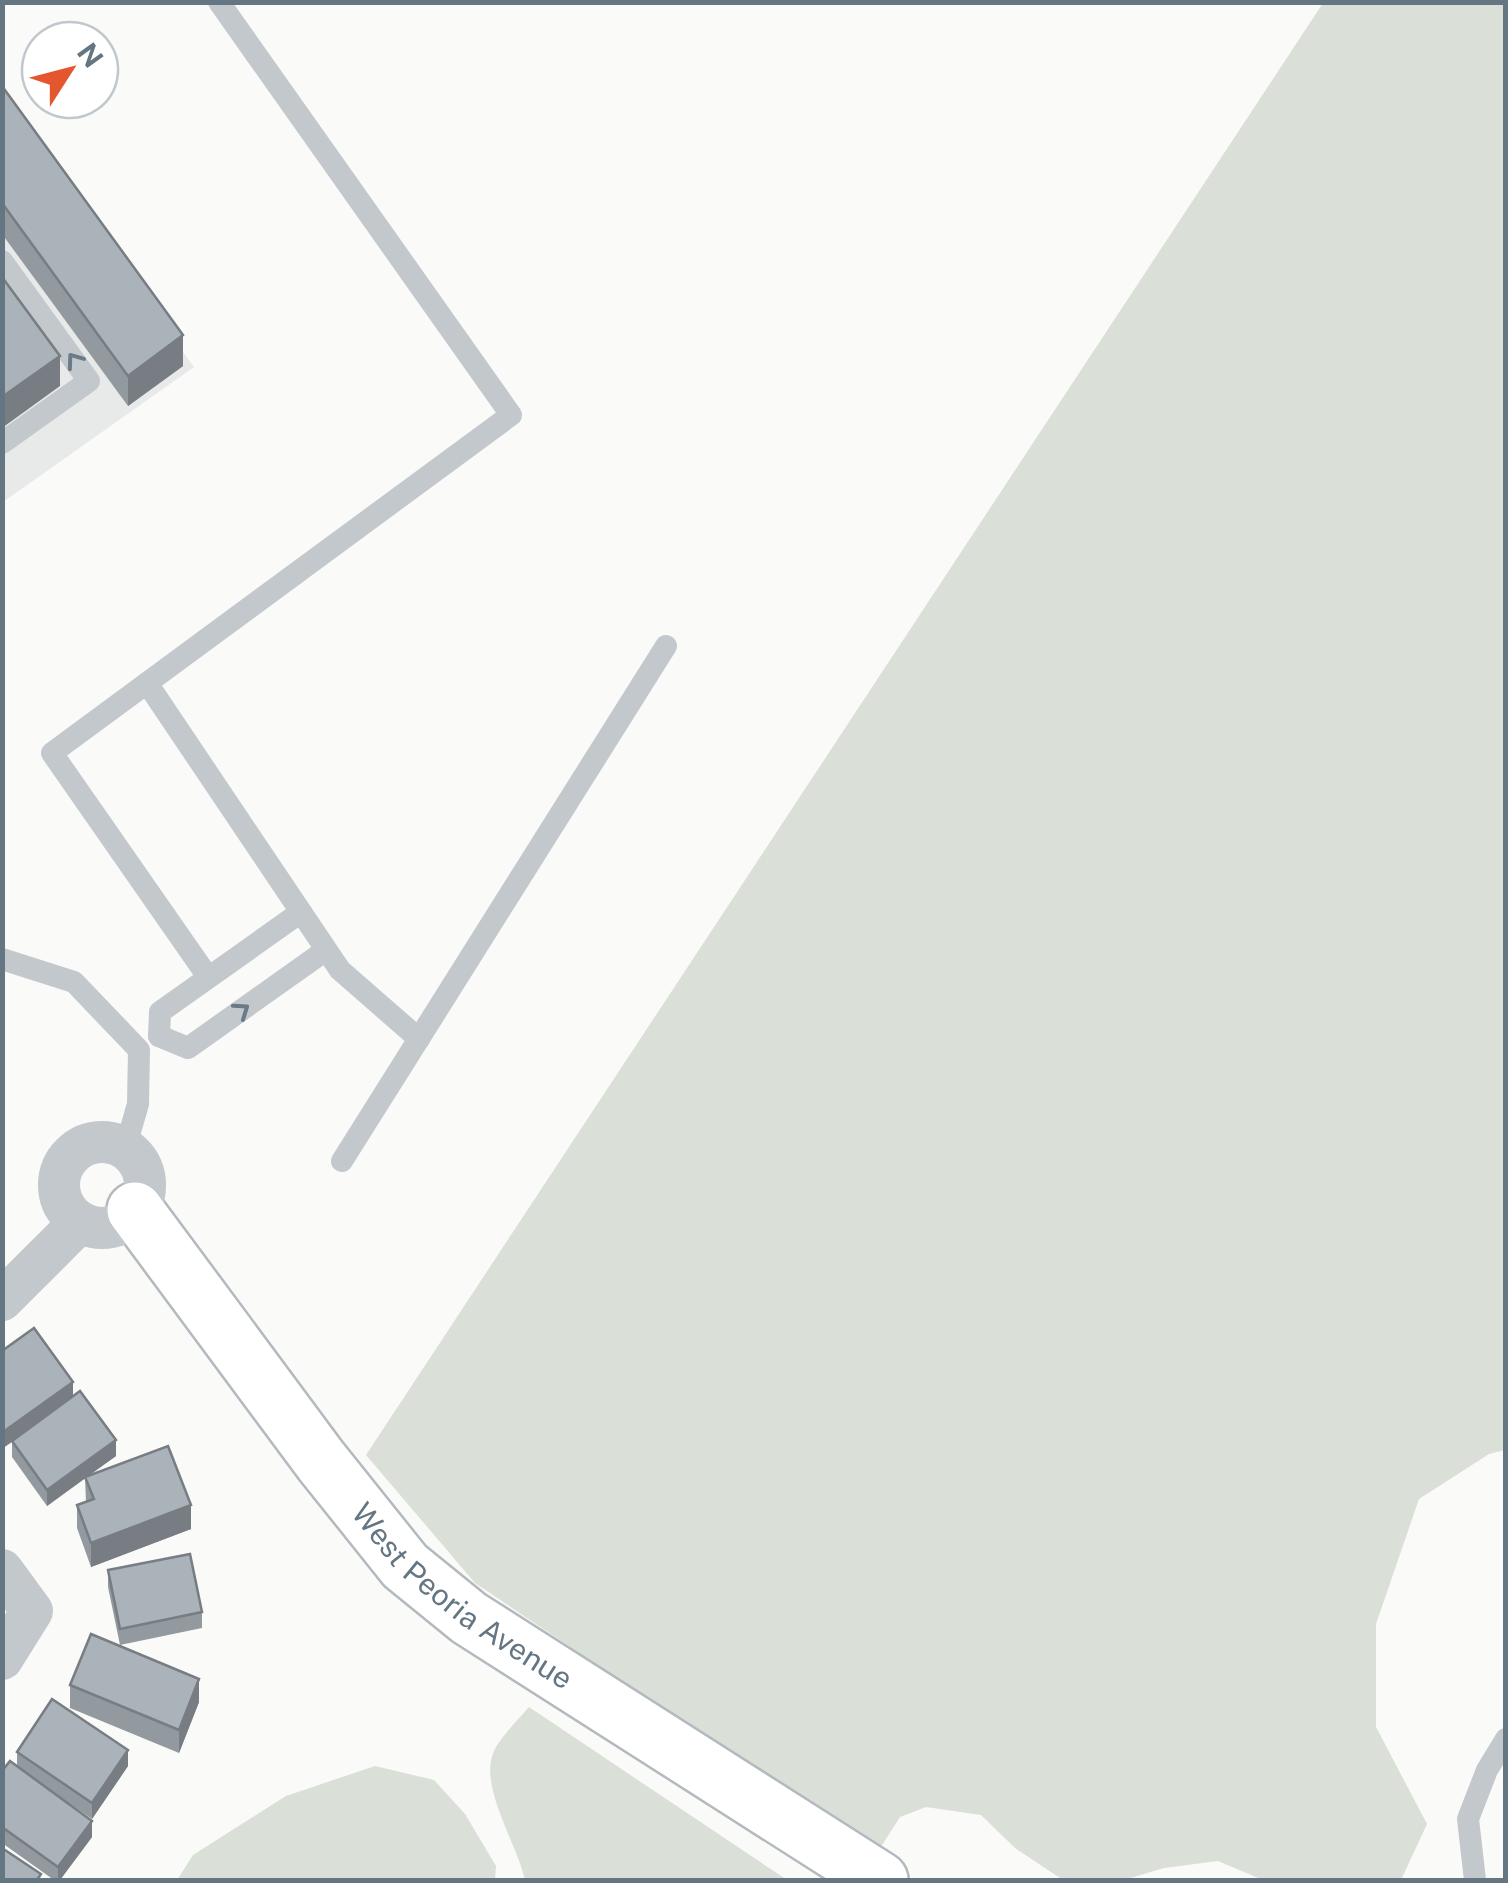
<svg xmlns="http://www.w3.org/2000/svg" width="1508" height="1883" font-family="'Public Sans',sans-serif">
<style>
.built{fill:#e8e9e9}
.green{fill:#dadfd7}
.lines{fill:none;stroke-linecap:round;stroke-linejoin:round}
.secondary-casing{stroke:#b3babf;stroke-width:60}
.lane{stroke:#c3c8cc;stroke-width:22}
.street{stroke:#c3c8cc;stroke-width:42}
.secondary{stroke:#fff;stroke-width:55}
.wall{fill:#929a9f}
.shaded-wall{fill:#777d82}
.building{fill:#aab3b9;stroke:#777d82;stroke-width:2.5}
.oneway{stroke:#6a7a87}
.labels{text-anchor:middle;stroke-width:10;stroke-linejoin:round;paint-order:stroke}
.street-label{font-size:30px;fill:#657683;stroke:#fff}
</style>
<rect width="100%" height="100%" fill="#fafaf8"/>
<!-- built -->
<polygon class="built" points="2,108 194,367 3,502 2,502"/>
<!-- green -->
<g class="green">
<polygon points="1323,3 1505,3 1505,1450 1489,1454 1419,1499 1376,1624 1376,1727 1427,1824 1401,1880 1263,1880 1218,1861 1164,1868 1124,1880 1063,1880 1015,1848 981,1815 926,1807 900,1817 877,1853 475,1583 366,1455"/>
<path d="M529 1707 787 1880H525C517 1843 478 1786 494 1751 502 1735 518 1720 529 1707Z"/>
<polygon points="375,1766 434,1780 465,1814 496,1866 495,1880 177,1880 193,1855 286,1796"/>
</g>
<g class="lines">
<defs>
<g id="secondary">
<path id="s1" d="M135 1210 321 1461 405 1566 469 1618 880 1880"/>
</g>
</defs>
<!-- secondary casing -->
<use href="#secondary" class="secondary-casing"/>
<!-- lane -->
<g class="lane">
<polyline points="2,261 89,381 2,443"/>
<polyline points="147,683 340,970 419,1039"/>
<polyline points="2,959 74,982 139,1050 138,1104 125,1149"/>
<polyline points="208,977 52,753 511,415 219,2"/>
<polyline points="159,1036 188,1048 326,950"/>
<polyline points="159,1036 160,1012 301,912"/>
<polyline points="342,1161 666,646"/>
<polyline points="1475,1880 1468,1819 1487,1770 1506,1739"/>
</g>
<!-- street -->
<g class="street">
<circle cx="102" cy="1185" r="43"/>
<polyline points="2,1300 80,1222"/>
<polyline points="2,1570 32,1611 2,1659"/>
</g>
<!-- secondary -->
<use href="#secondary" class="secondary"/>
</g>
<!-- wall -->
<g class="wall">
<polygon points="2,86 183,366 128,406 2,234"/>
<polygon points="2,1351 73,1397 116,1456 89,1475 191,1529 91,1567 77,1528 77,1505 86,1502 85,1478 47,1506 12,1457 12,1442 3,1448 2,1447"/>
<polygon points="108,1570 202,1612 202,1628 120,1645 108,1587"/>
<polygon points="70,1685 199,1702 179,1753 70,1708"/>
<polygon points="17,1752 128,1766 92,1819 44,1786 92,1837 60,1880 54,1880 2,1843 2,1771 17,1766"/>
</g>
<!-- shaded-wall -->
<g class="shaded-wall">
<polygon points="183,335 183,366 128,406 128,376"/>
<polygon points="60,356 60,386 2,428 2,397"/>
<polygon points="73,1382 73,1398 3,1448 3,1432"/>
<polygon points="116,1440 116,1456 47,1506 47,1490"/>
<polygon points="191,1505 191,1529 91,1567 91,1543"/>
<polygon points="199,1679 199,1702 179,1753 179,1730"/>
<polygon points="128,1750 128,1766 92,1819 92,1803"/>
<polygon points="92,1821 92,1837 60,1880 58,1880 58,1867"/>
</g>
<!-- building -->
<g class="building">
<polygon points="2,86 183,335 128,376 2,203"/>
<polygon points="2,277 60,356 2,397"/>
<polygon points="34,1328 73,1382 3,1432 2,1351"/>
<polygon points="80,1391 116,1440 47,1490 12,1441"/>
<polygon points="168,1446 191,1505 91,1543 77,1505 94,1499 85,1477"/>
<polygon points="190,1554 202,1612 120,1629 108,1570"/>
<polygon points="91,1634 199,1679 179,1730 70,1685"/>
<polygon points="52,1699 128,1750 92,1803 17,1752"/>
<polygon points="10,1761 92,1821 58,1867 2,1827 2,1771"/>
<polygon points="2,1848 41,1874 37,1880 2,1880"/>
</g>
<!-- one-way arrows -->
<defs><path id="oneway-chevron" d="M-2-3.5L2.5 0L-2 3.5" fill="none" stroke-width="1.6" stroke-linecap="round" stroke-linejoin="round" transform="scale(2.5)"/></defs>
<g class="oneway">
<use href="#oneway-chevron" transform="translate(74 360) rotate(-126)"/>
<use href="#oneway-chevron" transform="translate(242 1010) rotate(-35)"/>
</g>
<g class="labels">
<!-- street labels -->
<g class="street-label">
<text dy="10" stroke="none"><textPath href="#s1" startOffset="510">West Peoria Avenue</textPath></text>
</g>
</g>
<!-- border -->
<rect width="1508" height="1883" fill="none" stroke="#657683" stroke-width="10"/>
<!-- north arrow -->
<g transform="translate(70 70) rotate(54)"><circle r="48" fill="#ffffff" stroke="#c1c8cd" stroke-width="2.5"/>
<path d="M0-8L18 38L0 25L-18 38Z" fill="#e4572e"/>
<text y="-15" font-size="28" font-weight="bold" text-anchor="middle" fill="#657683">N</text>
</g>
</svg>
